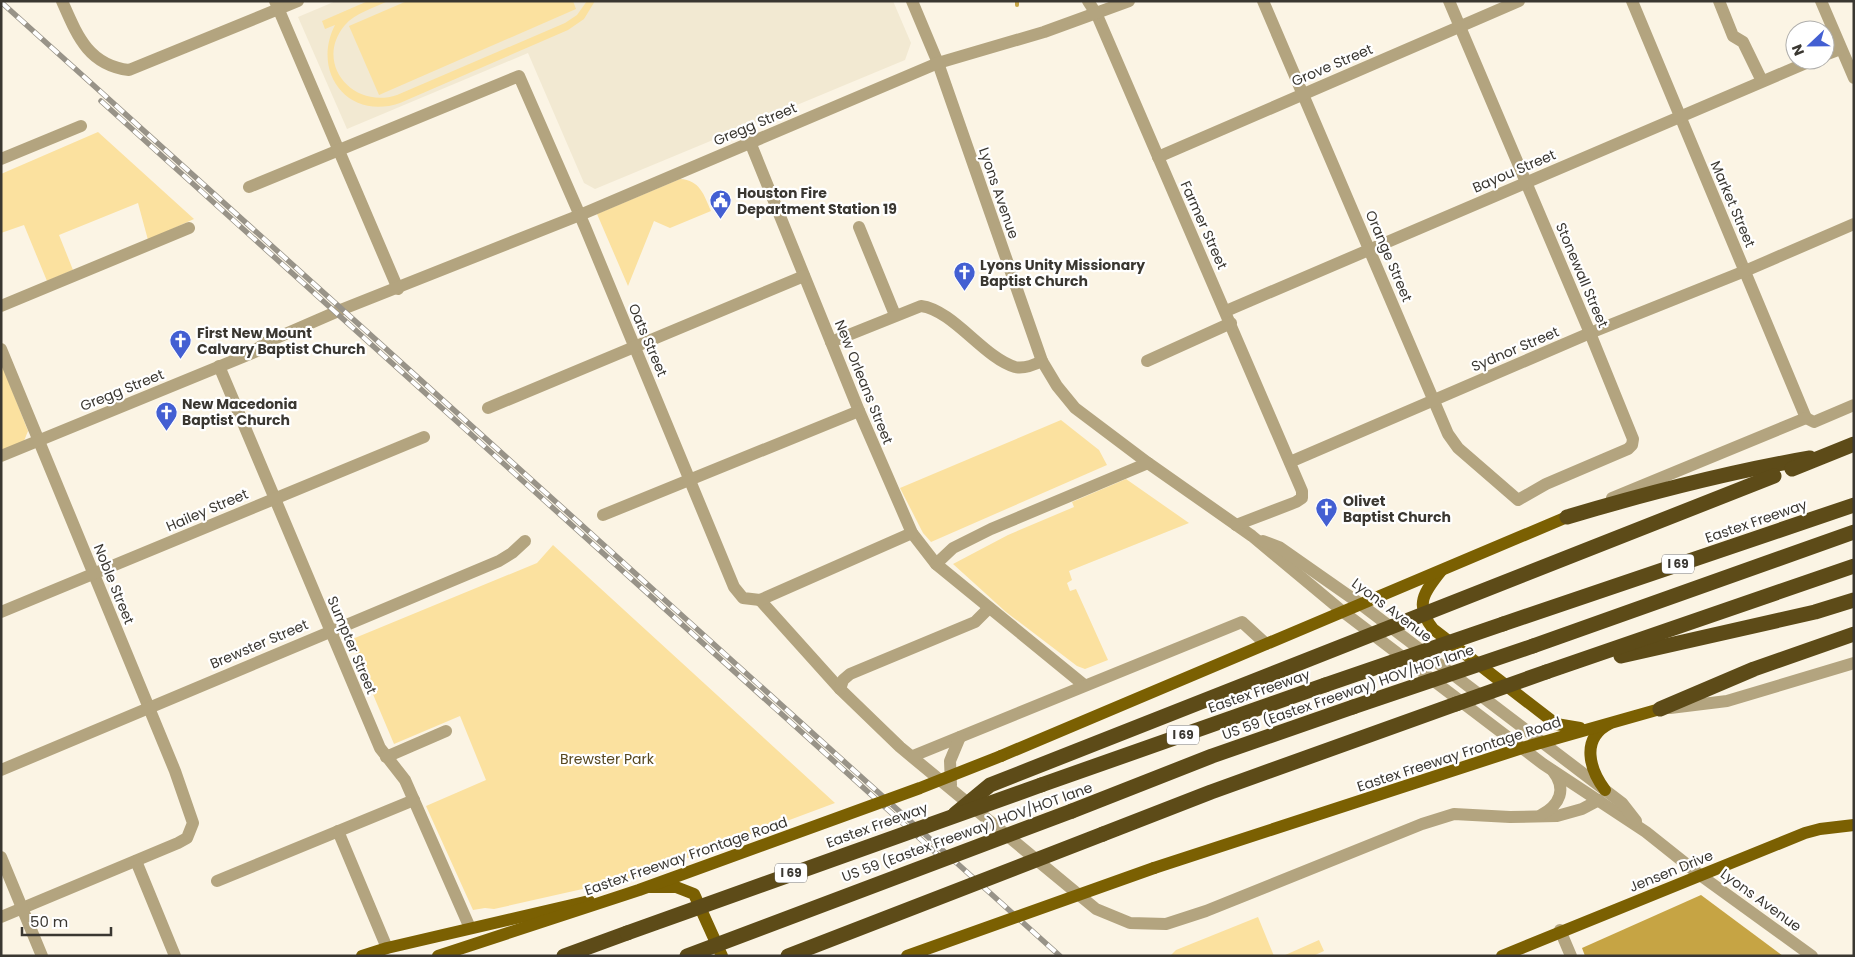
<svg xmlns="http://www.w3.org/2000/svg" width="1855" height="957" font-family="Poppins,sans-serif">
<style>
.built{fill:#f2e9d2}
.green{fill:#fbe19f}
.water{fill:#c6a444}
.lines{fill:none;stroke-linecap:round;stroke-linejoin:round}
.stream{stroke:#c6a444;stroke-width:4}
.minor{stroke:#b3a47f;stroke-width:12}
.major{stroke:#7b6002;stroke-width:12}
.highway{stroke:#5d4b18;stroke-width:15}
.rail-casing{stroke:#989388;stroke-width:5.5}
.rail{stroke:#fff;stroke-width:4;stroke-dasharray:11;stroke-linecap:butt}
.major-bridge{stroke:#7b6002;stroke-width:12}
.highway-bridge{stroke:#5d4b18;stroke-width:15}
.labels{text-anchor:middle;stroke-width:4.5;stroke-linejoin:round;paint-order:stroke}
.shield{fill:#fff;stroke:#75736f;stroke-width:1}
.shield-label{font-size:12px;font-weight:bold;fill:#3a3731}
.street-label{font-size:14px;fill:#3a3731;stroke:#fff}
.poi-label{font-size:14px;font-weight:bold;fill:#3a3731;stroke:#fff;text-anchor:start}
.park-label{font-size:14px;fill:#56471f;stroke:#fff}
</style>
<rect width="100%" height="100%" fill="#fbf4e4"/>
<!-- built -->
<polygon class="built" points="336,1 893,1 911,43 905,60 595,189 584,183 528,53 347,129 298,17"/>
<!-- green -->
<g class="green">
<path d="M368 1H388C374 8 355 13 345 25 313 63 353 110 397 95L565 23 577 15 587 1H595L584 19 568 30 400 103C348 121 311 72 335 25L325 29 322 21Z"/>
<polygon points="407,1 573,1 576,9 379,95 349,26"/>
<polygon points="98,132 194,219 148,240 138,203 59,235 73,270 47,281 24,225 1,233 1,174"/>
<path d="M680 179C700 180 704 195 711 211L670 228 654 221 628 286 597 214Z"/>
<polygon points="1,362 28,431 24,441 1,451"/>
<polygon points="1061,420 1099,450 1107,465 931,542 923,533 900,488"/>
<polygon points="1126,479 1189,523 1069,571 1072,580 1067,583 1070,591 1076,589 1108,660 1085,669 1077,666 1006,612 953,564 1008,535 1074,507 1072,502"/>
<polygon points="553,545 835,803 636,877 494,909 485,908 473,910 426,806 486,780 460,716 394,744 350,640 537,563"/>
<polygon points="1258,917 1274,956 1170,956 1176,950"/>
<polygon points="1319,940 1324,951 1313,956 1283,956"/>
</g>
<!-- water -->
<polygon class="water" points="1701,895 1783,956 1585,956 1582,948"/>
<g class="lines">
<!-- stream -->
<polyline class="stream" points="1017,5 1017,1"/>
<!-- minor -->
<g class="minor">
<path d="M62 1C77 35 88 65 129 70L298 1"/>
<polyline points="275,1 398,289"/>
<polyline points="912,1 938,63 1042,361 1057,386 1075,408 1148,463 1252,536 1342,611 1543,764 1646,832 1700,875 1812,956"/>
<polyline points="1088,1 1097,15 1302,491 1302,498 1296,502 1236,525"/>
<polyline points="1263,1 1448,434 1458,448 1518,500 1546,484 1628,449 1632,445 1633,439 1590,333 1449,1"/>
<polyline points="1632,1 1806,418"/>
<polyline points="1719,1 1733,36 1743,42 1762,81"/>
<polyline points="1821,1 1854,78"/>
<polyline points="1825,55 1841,49"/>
<polyline points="750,142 859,411 912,533 936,564 1084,685"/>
<polyline points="1158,157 1519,1"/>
<polyline points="1,159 81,126"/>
<polyline points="249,187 519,76 585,227 734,587 743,598 760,600"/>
<polyline points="859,227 895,315"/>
<polyline points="1,306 189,228"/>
<polyline points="1226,311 1813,60"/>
<path d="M831 342 921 306C953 310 984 358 1015 367 1024 369 1034 365 1042 361"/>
<polyline points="1,349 175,771 193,823 187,838 178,843 1,917"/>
<polyline points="254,351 267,342 343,309 580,215 938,63 1044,32 1129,1"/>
<polyline points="1147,361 1231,323"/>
<polyline points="219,366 380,748 405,780 470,928"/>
<polyline points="488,408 804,276"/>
<polyline points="1806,418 1814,422 1854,405"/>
<polyline points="1,456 262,349"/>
<polyline points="1290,462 1590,333 1745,271 1854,224"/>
<polyline points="1612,498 1806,418"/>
<polyline points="603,515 859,411"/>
<polyline points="1263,541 1279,547 1359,603 1622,803 1636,821"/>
<polyline points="936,564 953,548 991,529 1148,463"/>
<polyline points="760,600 840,689 900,747 1096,909 1130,923 1166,924 1206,911 1422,824 1454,814 1510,817 1557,816 1582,809 1599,800"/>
<polyline points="760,600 912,533"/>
<polyline points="1,612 424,437"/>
<polyline points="840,689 843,680 850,674 975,622 989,608"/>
<polyline points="1670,708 1727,701 1854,663"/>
<polyline points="913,756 1242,622 1266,644"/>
<polyline points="386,757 446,731"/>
<polyline points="1,770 499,561 512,553 525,541"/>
<polyline points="951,785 950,761 960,737"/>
<path d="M1541 815C1560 805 1567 789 1553 771"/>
<polyline points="338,831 387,948"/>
<polyline points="1,857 42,956"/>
<polyline points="136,861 175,956"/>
<polyline points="217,881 414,800"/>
<polyline points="1560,930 1571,956"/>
</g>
<!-- major -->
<g class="major">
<path d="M1441 571C1424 592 1414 605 1433 629L1556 724 1580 728"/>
<polyline points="1001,756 1567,517"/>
<path d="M1605 790C1590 770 1580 739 1609 724"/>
<polyline points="1154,868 1522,748 1660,709"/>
<polyline points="650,887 676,887 694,894 722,956"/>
<polyline points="362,956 387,948 589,901"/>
<polyline points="1502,956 1805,833 1820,829 1854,825"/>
</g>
<!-- highway -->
<g class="highway">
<path d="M1567 517C1648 493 1728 472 1810 458"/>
<polyline points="1503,624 1854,505"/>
<polyline points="1533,646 1854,532"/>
<polyline points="1621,656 1815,612 1854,600"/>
<polyline points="1546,672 1854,566"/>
<polyline points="1660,709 1754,669 1854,634"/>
<polyline points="1041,785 1325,685"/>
<polyline points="1072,811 1212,756 1353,707"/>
<polyline points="1103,834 1211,792 1456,704"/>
<polyline points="564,956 627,933"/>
</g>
<defs>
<g id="rail">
<polyline points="1,2 1060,956"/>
<polyline points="101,101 937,854"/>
</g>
</defs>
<!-- rail casing -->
<use href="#rail" class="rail-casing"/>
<!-- rail -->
<use href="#rail" class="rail"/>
<!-- major-bridge -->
<g class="major-bridge">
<polyline points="438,956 639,890 920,788 1001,756"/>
<polyline points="907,956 1154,868"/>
</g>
<!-- highway-bridge -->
<g class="highway-bridge">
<polyline points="1792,469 1854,444"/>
<polyline points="1325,685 1503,624"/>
<polyline points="1456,704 1546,672"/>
<polyline points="1353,707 1533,646"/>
<polyline points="955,814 990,785 1774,476"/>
<polyline points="627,933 1041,785"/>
<polyline points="687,956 1072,811"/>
<polyline points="788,956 1103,834"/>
</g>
</g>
<!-- icons -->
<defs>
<symbol id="civic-pin" viewBox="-11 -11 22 30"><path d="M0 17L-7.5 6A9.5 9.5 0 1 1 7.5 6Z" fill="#435fd2" stroke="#fff"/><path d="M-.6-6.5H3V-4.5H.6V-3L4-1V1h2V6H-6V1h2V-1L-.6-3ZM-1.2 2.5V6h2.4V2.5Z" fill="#fff"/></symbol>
<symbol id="church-pin" viewBox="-11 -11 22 30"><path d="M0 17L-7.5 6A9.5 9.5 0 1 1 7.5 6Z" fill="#435fd2" stroke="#fff"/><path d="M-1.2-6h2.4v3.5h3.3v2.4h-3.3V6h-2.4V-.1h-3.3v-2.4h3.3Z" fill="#fff"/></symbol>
</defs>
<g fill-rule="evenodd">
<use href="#civic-pin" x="708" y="188" width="25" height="34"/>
<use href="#church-pin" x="952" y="260" width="25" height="34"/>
<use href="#church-pin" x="168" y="328" width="25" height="34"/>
<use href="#church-pin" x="154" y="400" width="25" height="34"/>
<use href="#church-pin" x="1314" y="496" width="25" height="34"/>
</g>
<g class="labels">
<!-- shield labels -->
<g class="shield">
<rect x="1662" y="554.5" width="32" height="19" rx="4"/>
<rect x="1167" y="725.5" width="32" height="19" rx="4"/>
<rect x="775" y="863.5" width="32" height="19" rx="4"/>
</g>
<g class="shield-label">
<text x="1678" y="568">I 69</text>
<text x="1183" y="739">I 69</text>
<text x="791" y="877">I 69</text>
</g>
<!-- street labels -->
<g class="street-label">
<text transform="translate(1332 65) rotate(-23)" y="5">Grove Street</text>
<text transform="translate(755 124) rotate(-23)" y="5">Gregg Street</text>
<text transform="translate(1514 171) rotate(-23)" y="5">Bayou Street</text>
<text transform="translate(999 193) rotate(71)" y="5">Lyons Avenue</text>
<text transform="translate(1733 204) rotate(67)" y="5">Market Street</text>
<text transform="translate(1204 225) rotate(66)" y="5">Farmer Street</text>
<text transform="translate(1389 256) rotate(67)" y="5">Orange Street</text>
<text transform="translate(1582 275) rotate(67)" y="5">Stonewall Street</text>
<text transform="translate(648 340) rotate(67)" y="5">Oats Street</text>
<text transform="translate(1515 349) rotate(-23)" y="5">Sydnor Street</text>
<text transform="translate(864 382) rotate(68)" y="5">New Orleans Street</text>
<text transform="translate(122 390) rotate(-22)" y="5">Gregg Street</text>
<text transform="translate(207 510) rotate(-23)" y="5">Hailey Street</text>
<text transform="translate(1756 521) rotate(-19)" y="5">Eastex Freeway</text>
<text transform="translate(114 584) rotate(68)" y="5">Noble Street</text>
<text transform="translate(1392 610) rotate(37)" y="5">Lyons Avenue</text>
<text transform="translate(259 644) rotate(-23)" y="5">Brewster Street</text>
<text transform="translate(352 645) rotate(67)" y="5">Sumpter Street</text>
<text transform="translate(1259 691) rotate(-19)" y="5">Eastex Freeway</text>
<text transform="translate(1348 692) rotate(-19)" y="5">US 59 (Eastex Freeway) HOV/HOT lane</text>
<text transform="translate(1459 754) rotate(-18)" y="5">Eastex Freeway Frontage Road</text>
<text transform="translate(877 825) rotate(-20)" y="5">Eastex Freeway</text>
<text transform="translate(967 832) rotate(-20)" y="5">US 59 (Eastex Freeway) HOV/HOT lane</text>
<text transform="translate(686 856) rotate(-19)" y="5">Eastex Freeway Frontage Road</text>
<text transform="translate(1671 871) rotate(-22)" y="5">Jensen Drive</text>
<text transform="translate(1761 900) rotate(36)" y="5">Lyons Avenue</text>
</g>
<!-- poi labels -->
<g class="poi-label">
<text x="737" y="198">Houston Fire<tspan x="737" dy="16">Department Station 19</tspan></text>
<text x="980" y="270">Lyons Unity Missionary<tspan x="980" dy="16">Baptist Church</tspan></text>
<text x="197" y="338">First New Mount<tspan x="197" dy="16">Calvary Baptist Church</tspan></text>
<text x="182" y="409">New Macedonia<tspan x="182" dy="16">Baptist Church</tspan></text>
<text x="1343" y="506">Olivet<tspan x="1343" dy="16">Baptist Church</tspan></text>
</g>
<!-- park labels -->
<g class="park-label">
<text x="607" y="764">Brewster Park</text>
</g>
</g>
<!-- border -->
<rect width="1855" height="957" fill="none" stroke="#3a3731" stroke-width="5"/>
<!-- north arrow -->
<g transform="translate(1810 45) rotate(248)"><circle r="24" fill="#ffffff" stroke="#b0afad"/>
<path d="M0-4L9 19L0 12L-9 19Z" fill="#435fd2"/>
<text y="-8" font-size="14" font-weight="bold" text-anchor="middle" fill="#3a3731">N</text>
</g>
<!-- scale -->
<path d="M22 927v8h89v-8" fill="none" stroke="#3a3731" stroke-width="2.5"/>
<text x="30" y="927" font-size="15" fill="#3a3731" stroke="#ffffff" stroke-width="4" paint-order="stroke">50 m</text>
</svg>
